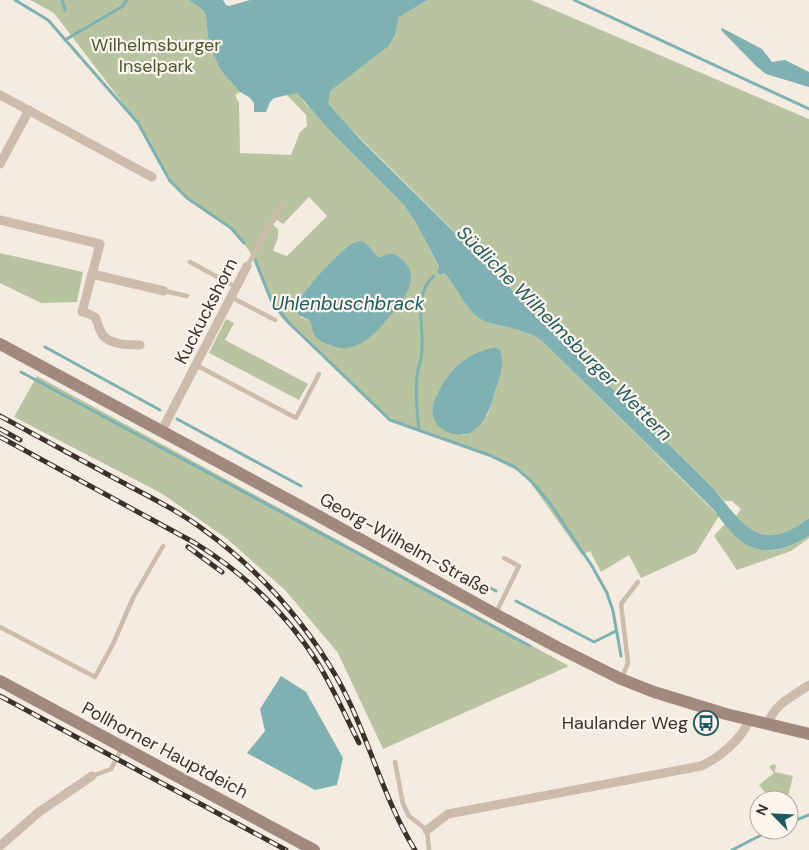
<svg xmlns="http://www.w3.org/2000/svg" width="809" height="850" font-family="'DM Sans',sans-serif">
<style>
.green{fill:#b8c4a0;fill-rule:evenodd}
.water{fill:#7fb0b2}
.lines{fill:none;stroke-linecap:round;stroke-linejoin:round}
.stream{stroke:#7fb0b2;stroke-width:3}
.service{stroke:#cdbbac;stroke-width:4.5}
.minor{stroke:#cdbbac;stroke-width:9}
.secondary{stroke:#a18a7d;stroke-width:12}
.rail-casing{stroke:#3b302b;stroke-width:5}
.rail{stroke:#fbf5ee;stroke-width:3;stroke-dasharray:9;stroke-linecap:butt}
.labels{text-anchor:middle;stroke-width:4.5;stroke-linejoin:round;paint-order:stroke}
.park-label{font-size:18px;fill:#4a5a2e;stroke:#fbf5ee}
.street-label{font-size:18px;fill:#3b302b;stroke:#fbf5ee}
.poi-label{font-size:18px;fill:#3b302b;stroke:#fbf5ee;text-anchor:end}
.water-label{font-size:19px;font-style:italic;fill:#1f5a5e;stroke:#fbf5ee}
</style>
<rect width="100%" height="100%" fill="#f4ebe1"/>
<!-- green -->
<g class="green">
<path d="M30 0H189L204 11 206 17 208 37 222 72 240 92 235 95 239 103 240 153 291 155 300 132 307 126 306 115 287 95 293 92 297 93 308 107 389 46 395 35 399 17 428 0H531L809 119V518C782 538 761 545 736 516L741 509 732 501H724L711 486 340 118 334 135 404 205 416 223 439 268 437 272 440 275 444 273C457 286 464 308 480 319 487 323 495 324 502 326 516 329 530 333 542 341L719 516 696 553 641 578 629 555 601 572 590 551 582 555 528 479 516 470 491 457 388 420 281 317 271 300 255 260 241 239 231 228 187 198 170 181 138 123 54 13ZM309 197 327 216 287 256 273 251 278 237V229L273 225 277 220 283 224ZM356 242 366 243 378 257 390 254 399 257 332 346 318 339 309 320 300 317 309 286 350 245ZM491 348H496L498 383 488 414 477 428 464 435 449 432 434 404C446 374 459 356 491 348Z"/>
<polygon points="0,253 83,272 77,302 41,303 0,283"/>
<polygon points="226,319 234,323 225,340 308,384 299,400 209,353"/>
<polygon points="37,376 569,666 383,749 338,653 285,590 226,538 161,493 14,417"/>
<path d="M725 524C750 557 775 557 809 536V538L791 551 737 570 714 536Z"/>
<polygon points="773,764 776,765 775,772 793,776 787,800 764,800 768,796 759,785 774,773 769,767"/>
</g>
<!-- water -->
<g class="water">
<path d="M189 0H223L226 5 229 6 250 0H428L399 17 395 35 389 46 330 91 328 104 361 140 711 486C743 523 758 557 809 518V536C784 551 759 559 735 536 727 528 720 518 713 509L542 341C530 333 516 329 502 326 495 324 487 323 480 319 464 308 457 286 444 273L440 275 437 272 439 267 416 223 404 205 334 135 297 93 274 98 270 102 266 112H254V103L249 97 240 92 222 72 212 51 208 37 206 17 204 11Z"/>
<polygon points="722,28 762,49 772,62 785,60 809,72 809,87 766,74 756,66 721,30"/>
<path d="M361 241 366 243 378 257C383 257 387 253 392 254 405 257 414 272 410 284 407 296 398 307 390 316 375 334 356 356 330 345 324 343 317 340 314 334 312 330 312 324 309 320 302 316 297 317 296 308 299 294 337 254 350 245 354 242 357 242 361 241Z"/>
<path d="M491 348H496L500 350C506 366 497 384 493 399 489 411 484 424 473 431 460 440 435 431 433 415 431 408 435 399 438 393 449 369 466 354 491 348Z"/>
<polygon points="281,676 306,692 343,758 337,785 315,790 247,753 265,731 260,709"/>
</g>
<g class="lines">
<!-- stream -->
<g class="stream">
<polyline points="15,0 48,20 138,123 170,181 187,198 231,228 244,243"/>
<polyline points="62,0 65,10"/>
<polyline points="574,0 809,109"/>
<polyline points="65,40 123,6 127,0"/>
<polyline points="255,260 271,300 288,322 390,420 489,455 515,467 532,482 549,502 592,566 607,593 613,611 621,656"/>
<polyline points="45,347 160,410"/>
<polyline points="21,372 530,646"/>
<polyline points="177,419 301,486"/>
<path d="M419 430C417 413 415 394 417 376 418 367 422 359 422 350 424 327 413 293 434 276"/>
<polyline points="449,566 496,591"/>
<polyline points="516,601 594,642 616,631"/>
<polyline points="789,823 809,815"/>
<polyline points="732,850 771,830"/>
</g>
<!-- service -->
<g class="service">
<polyline points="190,262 236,287"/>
<polyline points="247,266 281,206"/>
<polyline points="164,291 187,296"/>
<polyline points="231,297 275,320"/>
<polyline points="196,365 296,418 319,374"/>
<polyline points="496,613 519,566 504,558"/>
<polyline points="0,627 95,677 113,644 133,598 163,546"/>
<polyline points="622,677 628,663 621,604 638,582"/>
<polyline points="395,762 403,804 409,816 427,830 429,850"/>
<polyline points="92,776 111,769 122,748"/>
</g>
<!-- minor -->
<g class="minor">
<polyline points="0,95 152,177"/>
<polyline points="0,164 29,110"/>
<path d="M0 220 100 244 82 312C102 317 94 320 102 334 109 345 129 345 140 345"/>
<polyline points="92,274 164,291"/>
<polyline points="161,432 247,266"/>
<path d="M768 724C773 705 793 696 809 685"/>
<path d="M427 830 448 814 701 766C718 759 743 738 749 720"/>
<polyline points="0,846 39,812 92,776"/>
</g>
<!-- secondary -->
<g class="secondary">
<polyline points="0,344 315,514 495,614 557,647 621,679 654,692 726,714 809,734"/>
<polyline points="0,681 314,850"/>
</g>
<defs>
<g id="rail">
<path d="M0 416C39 437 78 458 116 479 146 495 177 510 204 530 259 570 303 619 337 678 368 733 381 795 415 850"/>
<polyline points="0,429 20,440"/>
<path d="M0 437 195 543C245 574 288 615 319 665 334 690 346 717 359 743"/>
<polyline points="188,547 222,572"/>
<polyline points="0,696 286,850"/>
</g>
</defs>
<!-- rail casing -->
<use href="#rail" class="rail-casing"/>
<!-- rail -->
<use href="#rail" class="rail"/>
</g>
<!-- icons -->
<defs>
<symbol id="bus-ring" viewBox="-11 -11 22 22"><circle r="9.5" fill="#fbf5ee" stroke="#1f5a5e" stroke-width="1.5"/><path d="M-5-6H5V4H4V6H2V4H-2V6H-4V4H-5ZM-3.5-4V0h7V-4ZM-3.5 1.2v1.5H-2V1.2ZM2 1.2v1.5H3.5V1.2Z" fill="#1f5a5e"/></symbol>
</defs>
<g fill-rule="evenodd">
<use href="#bus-ring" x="692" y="709" width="28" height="28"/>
</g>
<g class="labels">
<!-- park labels -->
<g class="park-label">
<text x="156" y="51">Wilhelmsburger<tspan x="156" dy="21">Inselpark</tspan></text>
</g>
<!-- street labels -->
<g class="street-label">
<text transform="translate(206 311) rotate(-63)" y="6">Kuckuckshorn</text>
<text transform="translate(405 544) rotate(29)" y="6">Georg-Wilhelm-Straße</text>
<text transform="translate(165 750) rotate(28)" y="6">Pollhorner Hauptdeich</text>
</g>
<!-- poi labels -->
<g class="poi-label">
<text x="688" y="729">Haulander Weg</text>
</g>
<!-- water labels -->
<g class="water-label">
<text x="348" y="310">Uhlenbuschbrack</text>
<text transform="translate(565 333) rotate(45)" y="7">Südliche Wilhelmsburger Wettern</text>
</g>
</g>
<!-- north arrow -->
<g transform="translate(774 815) rotate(294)"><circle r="24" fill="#fbf5ee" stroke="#aea6a0"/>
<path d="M0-4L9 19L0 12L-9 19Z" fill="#1f5a5e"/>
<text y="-8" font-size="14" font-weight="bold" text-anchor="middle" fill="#3b302b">N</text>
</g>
</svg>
